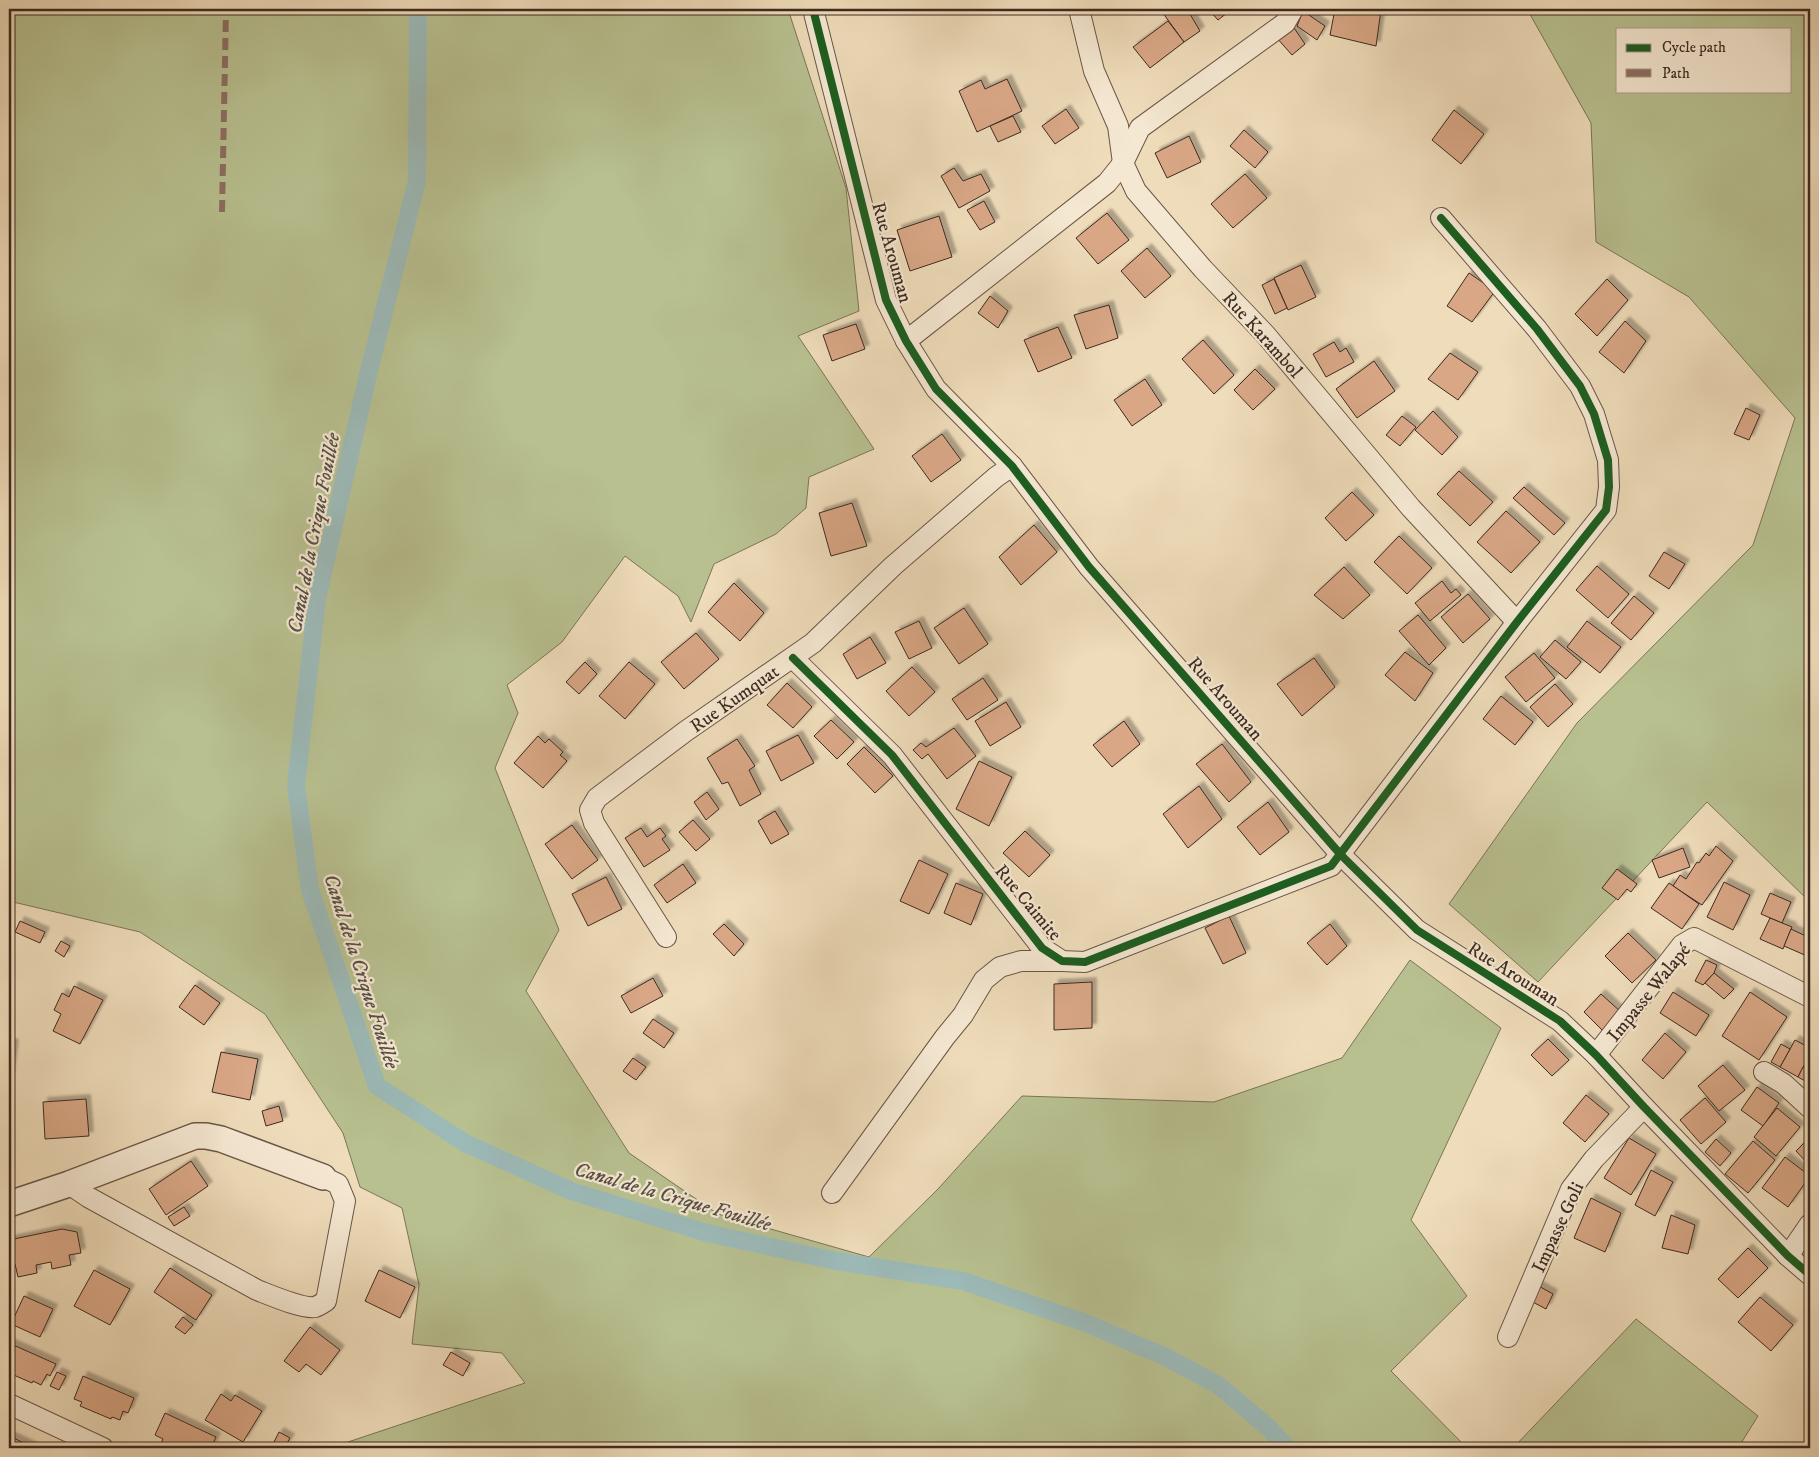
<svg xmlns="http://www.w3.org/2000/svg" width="1819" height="1457" font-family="'IM FELL DW Pica',serif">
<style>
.green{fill:#b8c090;stroke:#7b7558;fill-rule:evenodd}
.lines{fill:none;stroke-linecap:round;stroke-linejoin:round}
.canal{stroke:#9cbab8;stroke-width:18}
.building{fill:#d9a786;stroke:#3e2a21;filter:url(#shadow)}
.minor-casing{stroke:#6a5647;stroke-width:22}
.tertiary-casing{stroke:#6a5647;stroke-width:28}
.minor{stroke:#f5e8d2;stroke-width:20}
.tertiary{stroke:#f5e8d2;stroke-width:25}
.quiet{stroke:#8d6e63;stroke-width:6;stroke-dasharray:12 6;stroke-linecap:butt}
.cycleway-casing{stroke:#f5e8d2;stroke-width:11}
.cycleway{stroke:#1b5e20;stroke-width:8}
.labels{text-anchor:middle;stroke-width:4.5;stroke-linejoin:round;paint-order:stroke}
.street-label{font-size:19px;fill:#3e2a21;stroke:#f5e8d2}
.water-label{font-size:20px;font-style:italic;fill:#564e47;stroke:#f5e8d2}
</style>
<defs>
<filter id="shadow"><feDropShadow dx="4.5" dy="-4.5" stdDeviation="1" flood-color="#0004"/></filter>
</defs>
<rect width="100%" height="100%" fill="#efdcba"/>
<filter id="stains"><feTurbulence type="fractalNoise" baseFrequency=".004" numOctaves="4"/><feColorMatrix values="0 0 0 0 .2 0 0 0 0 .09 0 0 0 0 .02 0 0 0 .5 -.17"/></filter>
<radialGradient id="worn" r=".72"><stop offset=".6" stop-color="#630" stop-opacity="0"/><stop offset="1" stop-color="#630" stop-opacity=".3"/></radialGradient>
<!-- green -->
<g class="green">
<polygon points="9,9 788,9 846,188 859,311 798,336 874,449 809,477 806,508 776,534 714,564 691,622 678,596 625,556 562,642 507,685 518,713 495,768 559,930 526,991 629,1153 718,1214 869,1257 938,1189 1022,1096 1214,1102 1342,1058 1410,960 1501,1028 1411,1220 1467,1296 1391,1371 1467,1448 330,1448 525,1383 502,1353 412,1344 419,1285 402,1208 360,1187 343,1133 265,1014 140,932 9,901"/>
<path d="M1527 9H1810V902L1707 802 1538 982 1449 904 1577 723 1753 545 1795 418 1689 297 1596 242 1591 123ZM1618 29H1790V91H1618Z"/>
<polygon points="1636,1319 1758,1416 1738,1448 1513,1448"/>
</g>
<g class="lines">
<!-- canal -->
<polyline class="canal" points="418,9 417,181 368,375 317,599 296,785 310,890 377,1086 465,1143 571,1191 707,1233 836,1261 963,1281 1083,1322 1164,1356 1218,1385 1269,1428 1287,1448"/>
</g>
<!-- building -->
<g class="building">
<polygon points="1160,9 1187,9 1200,31 1184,42"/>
<polygon points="1208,9 1232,9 1218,20"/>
<polygon points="1335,9 1381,10 1376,46 1330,35"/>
<polygon points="1303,11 1325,26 1317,40 1297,26"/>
<polygon points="1168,21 1184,42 1150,68 1133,47"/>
<polygon points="1292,25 1305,44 1292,55 1276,37"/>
<polygon points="1007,79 1022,111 977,132 959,91 981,80 985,89"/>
<polygon points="1066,109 1079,128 1055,144 1042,126"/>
<polygon points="1454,110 1484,134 1461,164 1432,140"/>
<polygon points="1013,116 1021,132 998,142 990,126"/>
<polygon points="1244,130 1268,152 1255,168 1230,146"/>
<polygon points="1189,136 1201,162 1167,178 1155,153"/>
<polygon points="954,168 963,181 981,174 990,191 959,208 941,176"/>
<polygon points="1245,174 1267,198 1233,228 1211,204"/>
<polygon points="984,201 995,222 980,230 967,210"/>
<polygon points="1107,213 1129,240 1098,264 1076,238"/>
<polygon points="939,216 952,257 910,271 897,230"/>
<polygon points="1147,248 1171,276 1145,298 1121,271"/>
<polygon points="1301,265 1316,297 1288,310 1274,278"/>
<polygon points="1469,273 1495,291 1472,322 1447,306"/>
<polygon points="1274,279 1287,308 1275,314 1262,285"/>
<polygon points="1607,279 1628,300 1597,336 1575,314"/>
<polygon points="990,296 1008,311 998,328 978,313"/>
<polygon points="1109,305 1118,338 1086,349 1074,315"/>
<polygon points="1625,321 1646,341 1624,373 1599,352"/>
<polygon points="856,324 865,349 832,361 823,335"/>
<polygon points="1058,327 1072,358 1038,372 1024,340"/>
<polygon points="1203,340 1234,375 1214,394 1182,359"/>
<polygon points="1334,342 1340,352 1346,348 1354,362 1326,377 1313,354"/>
<polygon points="1450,353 1478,372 1458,400 1428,379"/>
<polygon points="1374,361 1395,391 1357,418 1336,389"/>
<polygon points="1255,369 1275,389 1253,410 1234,390"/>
<polygon points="1145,379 1162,405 1132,426 1114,400"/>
<polygon points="1746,408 1760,415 1749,440 1734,434"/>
<polygon points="1433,411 1458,437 1442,455 1415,430"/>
<polygon points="1402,416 1416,427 1400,446 1386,435"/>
<polygon points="942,434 961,460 931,482 912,456"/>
<polygon points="1459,471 1493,502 1470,526 1437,494"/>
<polygon points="1524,487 1565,523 1554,535 1513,498"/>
<polygon points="1352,492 1374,515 1346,541 1325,518"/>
<polygon points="852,503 867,546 831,556 819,513"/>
<polygon points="1506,511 1540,542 1511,573 1477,542"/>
<polygon points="1034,525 1057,552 1021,585 999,557"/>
<polygon points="1399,536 1432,568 1407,594 1374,562"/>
<polygon points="1664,552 1685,564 1669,589 1649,576"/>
<polygon points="1597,566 1629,594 1608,618 1576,590"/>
<polygon points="1344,567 1370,595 1343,619 1314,595"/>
<polygon points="1442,581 1451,593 1456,589 1461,595 1430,621 1415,603"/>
<polygon points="734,583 764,613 740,641 708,612"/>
<polygon points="1468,594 1490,619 1463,643 1441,617"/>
<polygon points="1634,596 1654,613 1631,640 1611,623"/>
<polygon points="964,608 988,644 959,664 934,628"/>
<polygon points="1418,615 1446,648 1429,665 1399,631"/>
<polygon points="919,621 932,648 909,659 895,632"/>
<polygon points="1587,621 1621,647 1600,673 1567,647"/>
<polygon points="696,633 719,659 684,689 661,662"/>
<polygon points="870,637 886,663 857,679 843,654"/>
<polygon points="1555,640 1581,662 1566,679 1540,657"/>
<polygon points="1405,652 1433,673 1415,701 1385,675"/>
<polygon points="1534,653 1555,678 1526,702 1505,677"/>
<polygon points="1314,658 1335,687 1302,716 1277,684"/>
<polygon points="585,662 597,674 579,694 566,682"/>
<polygon points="629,662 655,684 625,719 599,696"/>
<polygon points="912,667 935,692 909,716 886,691"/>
<polygon points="983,678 998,700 967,720 952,699"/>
<polygon points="787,683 812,707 793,728 767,705"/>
<polygon points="1555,684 1573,704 1548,727 1530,707"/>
<polygon points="1501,696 1533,722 1515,745 1483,719"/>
<polygon points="1006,702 1021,727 990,746 975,721"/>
<polygon points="831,720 854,742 837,759 814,736"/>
<polygon points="1124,721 1140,744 1112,767 1093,745"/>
<polygon points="954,728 976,756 947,779 928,754 922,759 913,750 921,743 926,747"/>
<polygon points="798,735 814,763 781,781 766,751"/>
<polygon points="538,736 545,743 549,739 563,752 560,755 567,761 543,788 514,763"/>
<polygon points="737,739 755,766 749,770 761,794 740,806 728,782 722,784 707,758"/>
<polygon points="1222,744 1251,782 1229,802 1196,764"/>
<polygon points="864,747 893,776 875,793 847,764"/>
<polygon points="979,761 1012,777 989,826 956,809"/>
<polygon points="1199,786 1222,819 1188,848 1163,814"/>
<polygon points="707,792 719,809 706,820 694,802"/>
<polygon points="1268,802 1289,832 1260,855 1237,827"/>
<polygon points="775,811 789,834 771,844 758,821"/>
<polygon points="693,820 710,839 696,851 679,832"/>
<polygon points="572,825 598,860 572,879 545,844"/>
<polygon points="641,828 647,837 660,828 666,836 662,839 670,850 644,867 625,838"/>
<polygon points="1025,831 1050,855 1029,877 1003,853"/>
<polygon points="1716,846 1733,861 1702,905 1673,886 1680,875 1686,879 1697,862 1699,863 1706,853 1709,856"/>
<polygon points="1683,848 1690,867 1659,878 1652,860"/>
<polygon points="919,860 948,874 929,914 900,901"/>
<polygon points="683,864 696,883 667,903 654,885"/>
<polygon points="1617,869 1637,884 1631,892 1627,889 1618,900 1602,888"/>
<polygon points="606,877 622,909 588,926 572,894"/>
<polygon points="1724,882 1750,895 1733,930 1707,917"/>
<polygon points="956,883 983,894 971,925 944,913"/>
<polygon points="1669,883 1699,904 1682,929 1651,908"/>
<polygon points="1770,893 1791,902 1782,923 1761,914"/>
<polygon points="1229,916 1246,953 1223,964 1205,928"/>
<polygon points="1770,918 1792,927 1783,949 1760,939"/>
<polygon points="20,921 45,932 40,943 15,932"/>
<polygon points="724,924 744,944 734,956 713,934"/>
<polygon points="1330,924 1347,946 1327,965 1307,943"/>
<polygon points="1791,929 1810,938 1810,949 1807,956 1784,946"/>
<polygon points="1628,933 1656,960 1632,983 1605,956"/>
<polygon points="61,941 70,946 64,957 55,951"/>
<polygon points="1706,960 1717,965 1714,973 1703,985 1695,981"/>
<polygon points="1714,973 1734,989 1724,999 1705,983"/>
<polygon points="653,978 663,996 631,1013 621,996"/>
<polygon points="1092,982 1092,1028 1054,1030 1054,984"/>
<polygon points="195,985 220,1003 204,1025 179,1007"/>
<polygon points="74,986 103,1000 80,1044 53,1031 61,1014 54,1010 62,993 69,997"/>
<polygon points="1673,992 1709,1015 1696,1036 1660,1013"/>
<polygon points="1750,992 1787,1017 1759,1060 1722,1036"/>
<polygon points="1601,994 1621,1012 1603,1031 1584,1012"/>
<polygon points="653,1019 674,1033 664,1048 643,1033"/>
<polygon points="1665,1033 1686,1052 1663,1079 1642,1060"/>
<polygon points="1548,1039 1569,1060 1552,1076 1531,1055"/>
<polygon points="1795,1040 1810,1048 1810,1054 1798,1077 1780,1067"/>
<polygon points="9,1043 14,1044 9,1081"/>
<polygon points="1781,1044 1790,1049 1780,1067 1771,1062"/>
<polygon points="221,1052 258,1059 250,1100 212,1092"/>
<polygon points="633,1058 646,1067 636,1080 623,1071"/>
<polygon points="1723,1065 1745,1090 1719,1111 1698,1086"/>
<polygon points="1803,1067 1810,1071 1805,1081 1798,1077"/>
<polygon points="1757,1087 1779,1103 1763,1126 1741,1110"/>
<polygon points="1586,1095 1609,1114 1585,1142 1563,1123"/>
<polygon points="1705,1098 1726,1122 1701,1144 1680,1120"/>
<polygon points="86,1099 89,1136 45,1139 43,1102"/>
<polygon points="279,1106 283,1121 266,1126 262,1111"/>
<polygon points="1777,1108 1800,1127 1776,1156 1754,1137"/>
<polygon points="1810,1137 1810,1166 1796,1151"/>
<polygon points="1629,1138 1656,1154 1631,1195 1604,1178"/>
<polygon points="1716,1139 1731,1153 1720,1166 1705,1152"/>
<polygon points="1753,1141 1775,1160 1748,1193 1725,1174"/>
<polygon points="1785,1157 1810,1176 1788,1207 1762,1188"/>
<polygon points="191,1161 208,1186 166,1215 149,1189"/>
<polygon points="1651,1170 1673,1182 1655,1216 1635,1205"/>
<polygon points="1591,1198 1621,1213 1605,1252 1574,1238"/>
<polygon points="184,1207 190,1216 174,1226 168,1217"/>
<polygon points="1671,1215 1695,1225 1688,1254 1662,1248"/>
<polygon points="62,1229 77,1232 81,1253 69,1255 71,1265 52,1269 51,1262 36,1265 37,1273 18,1277 15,1264 9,1265 9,1240"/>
<polygon points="1748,1248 1768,1268 1738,1298 1718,1279"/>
<polygon points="170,1268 212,1295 196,1320 154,1292"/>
<polygon points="94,1270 130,1289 110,1325 74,1306"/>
<polygon points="379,1270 415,1287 400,1318 365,1301"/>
<polygon points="1535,1284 1553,1294 1546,1309 1529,1300"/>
<polygon points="24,1296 53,1309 40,1337 11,1324"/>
<polygon points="1760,1297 1793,1325 1771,1351 1738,1322"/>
<polygon points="183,1317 193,1325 185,1334 175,1327"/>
<polygon points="310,1327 340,1350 321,1375 306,1364 299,1372 284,1361"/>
<polygon points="9,1343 56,1364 50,1376 47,1374 41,1385 33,1381 32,1383 9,1373"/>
<polygon points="451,1352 470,1363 463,1376 443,1365"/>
<polygon points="57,1372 66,1376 59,1390 50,1386"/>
<polygon points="83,1376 134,1398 128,1413 123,1411 120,1420 112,1417 111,1419 80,1406 82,1402 74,1399"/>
<polygon points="221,1394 231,1401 235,1395 262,1411 243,1442 205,1420"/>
<polygon points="165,1413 216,1437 211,1448 172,1448 161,1443 163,1439 155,1435"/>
<polygon points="279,1432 290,1438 284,1448 276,1448 272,1446"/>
<polygon points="9,1436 35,1448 9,1448"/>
</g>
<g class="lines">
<defs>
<g id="minor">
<polyline points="813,9 886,300 906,341 936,389 1012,466 1089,567 1341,855 1417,930 1560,1021 1596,1055 1644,1107 1788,1256 1810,1275"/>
<polyline points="1079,9 1094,71 1118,126 1123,163 1136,191 1203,269 1265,334 1411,508 1517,622"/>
<polyline points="906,341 1107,183 1123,163 1140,128 1285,23 1293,9"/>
<polyline points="793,658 892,755 1042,948 1062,961 1085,962 1331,866 1517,622 1606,510 1609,487 1608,460 1594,414 1580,386 1537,329 1441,218"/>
<polyline points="666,937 594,823 590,810 597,798 686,731 813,643 893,566 996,477 1012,466"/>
<polyline points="1596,1055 1682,945 1694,938 1810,997"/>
<polyline points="1764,1072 1784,1084 1810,1108"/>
<path d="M69 1184 88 1197 257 1290C270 1295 302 1309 315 1307 318 1306 323 1303 326 1301L345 1201 338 1184 323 1177"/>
<polyline points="832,1193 945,1037 963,1015 984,980 1000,967 1021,961 1062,961"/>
<polyline points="1788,1256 1810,1224"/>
<polyline points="1508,1337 1571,1189 1594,1159 1644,1107"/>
<polyline points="9,1404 103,1448"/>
</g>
<polyline id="tertiary" points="9,1204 69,1184 195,1136 206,1136 221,1139 323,1177"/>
</defs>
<!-- minor casing -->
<use href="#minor" class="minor-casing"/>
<!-- tertiary casing -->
<use href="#tertiary" class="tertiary-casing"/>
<!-- minor -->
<use href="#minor" class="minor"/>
<!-- tertiary -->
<use href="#tertiary" class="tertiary"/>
<!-- quiet -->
<polyline class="quiet" points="222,212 226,9"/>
<defs>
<g id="cycleway">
<polyline points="813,9 886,300 906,341 936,389 1012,466 1089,567 1341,855 1417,930 1560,1021 1596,1055 1644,1107 1788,1256 1810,1275"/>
<polyline points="793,658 892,755 1042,948 1062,961 1085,962 1331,866 1517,622 1606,510 1609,487 1608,460 1594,414 1580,386 1537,329 1441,218"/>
</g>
</defs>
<!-- cycleway casing -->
<use href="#cycleway" class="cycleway-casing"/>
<!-- cycleway -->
<use href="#cycleway" class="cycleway"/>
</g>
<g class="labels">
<!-- street labels -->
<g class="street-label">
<text transform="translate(893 252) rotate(74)" y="7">Rue Arouman</text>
<text transform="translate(1263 334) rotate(48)" y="7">Rue Karambol</text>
<text transform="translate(734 698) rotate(-35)" y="7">Rue Kumquat</text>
<text transform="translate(1226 698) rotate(49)" y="7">Rue Arouman</text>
<text transform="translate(1029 902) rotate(50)" y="7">Rue Caimite</text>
<text transform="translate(1514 973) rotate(32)" y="7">Rue Arouman</text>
<text transform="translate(1648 992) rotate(-51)" y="7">Impasse Walapé</text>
<text transform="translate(1557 1227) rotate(-65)" y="7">Impasse Goli</text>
</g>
<!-- water labels -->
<g class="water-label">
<text transform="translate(313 533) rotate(-79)" y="7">Canal de la Crique Fouillée</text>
<text transform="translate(362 971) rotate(72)" y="7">Canal de la Crique Fouillée</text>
<text transform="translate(673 1196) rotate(16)" y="7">Canal de la Crique Fouillée</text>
</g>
</g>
<!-- margin -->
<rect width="1819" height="1457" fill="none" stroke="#efdcba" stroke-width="30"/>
<rect x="10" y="10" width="1799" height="1437" fill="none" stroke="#3e2a21" stroke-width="2.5"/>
<rect x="15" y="15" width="1789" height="1427" fill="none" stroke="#3e2a21"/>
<!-- legend -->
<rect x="1616" y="28" width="175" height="65" fill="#f5e8d2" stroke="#ac9c8b"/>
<rect x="1626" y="44" width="25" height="8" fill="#1b5e20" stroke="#ac9c8b"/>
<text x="1662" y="52" font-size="15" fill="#3e2a21">Cycle path</text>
<rect x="1626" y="69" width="25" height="8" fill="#8d6e63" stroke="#ac9c8b"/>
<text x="1662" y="78" font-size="15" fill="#3e2a21">Path</text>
<rect width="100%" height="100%" filter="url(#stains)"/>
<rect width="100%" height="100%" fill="url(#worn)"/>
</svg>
